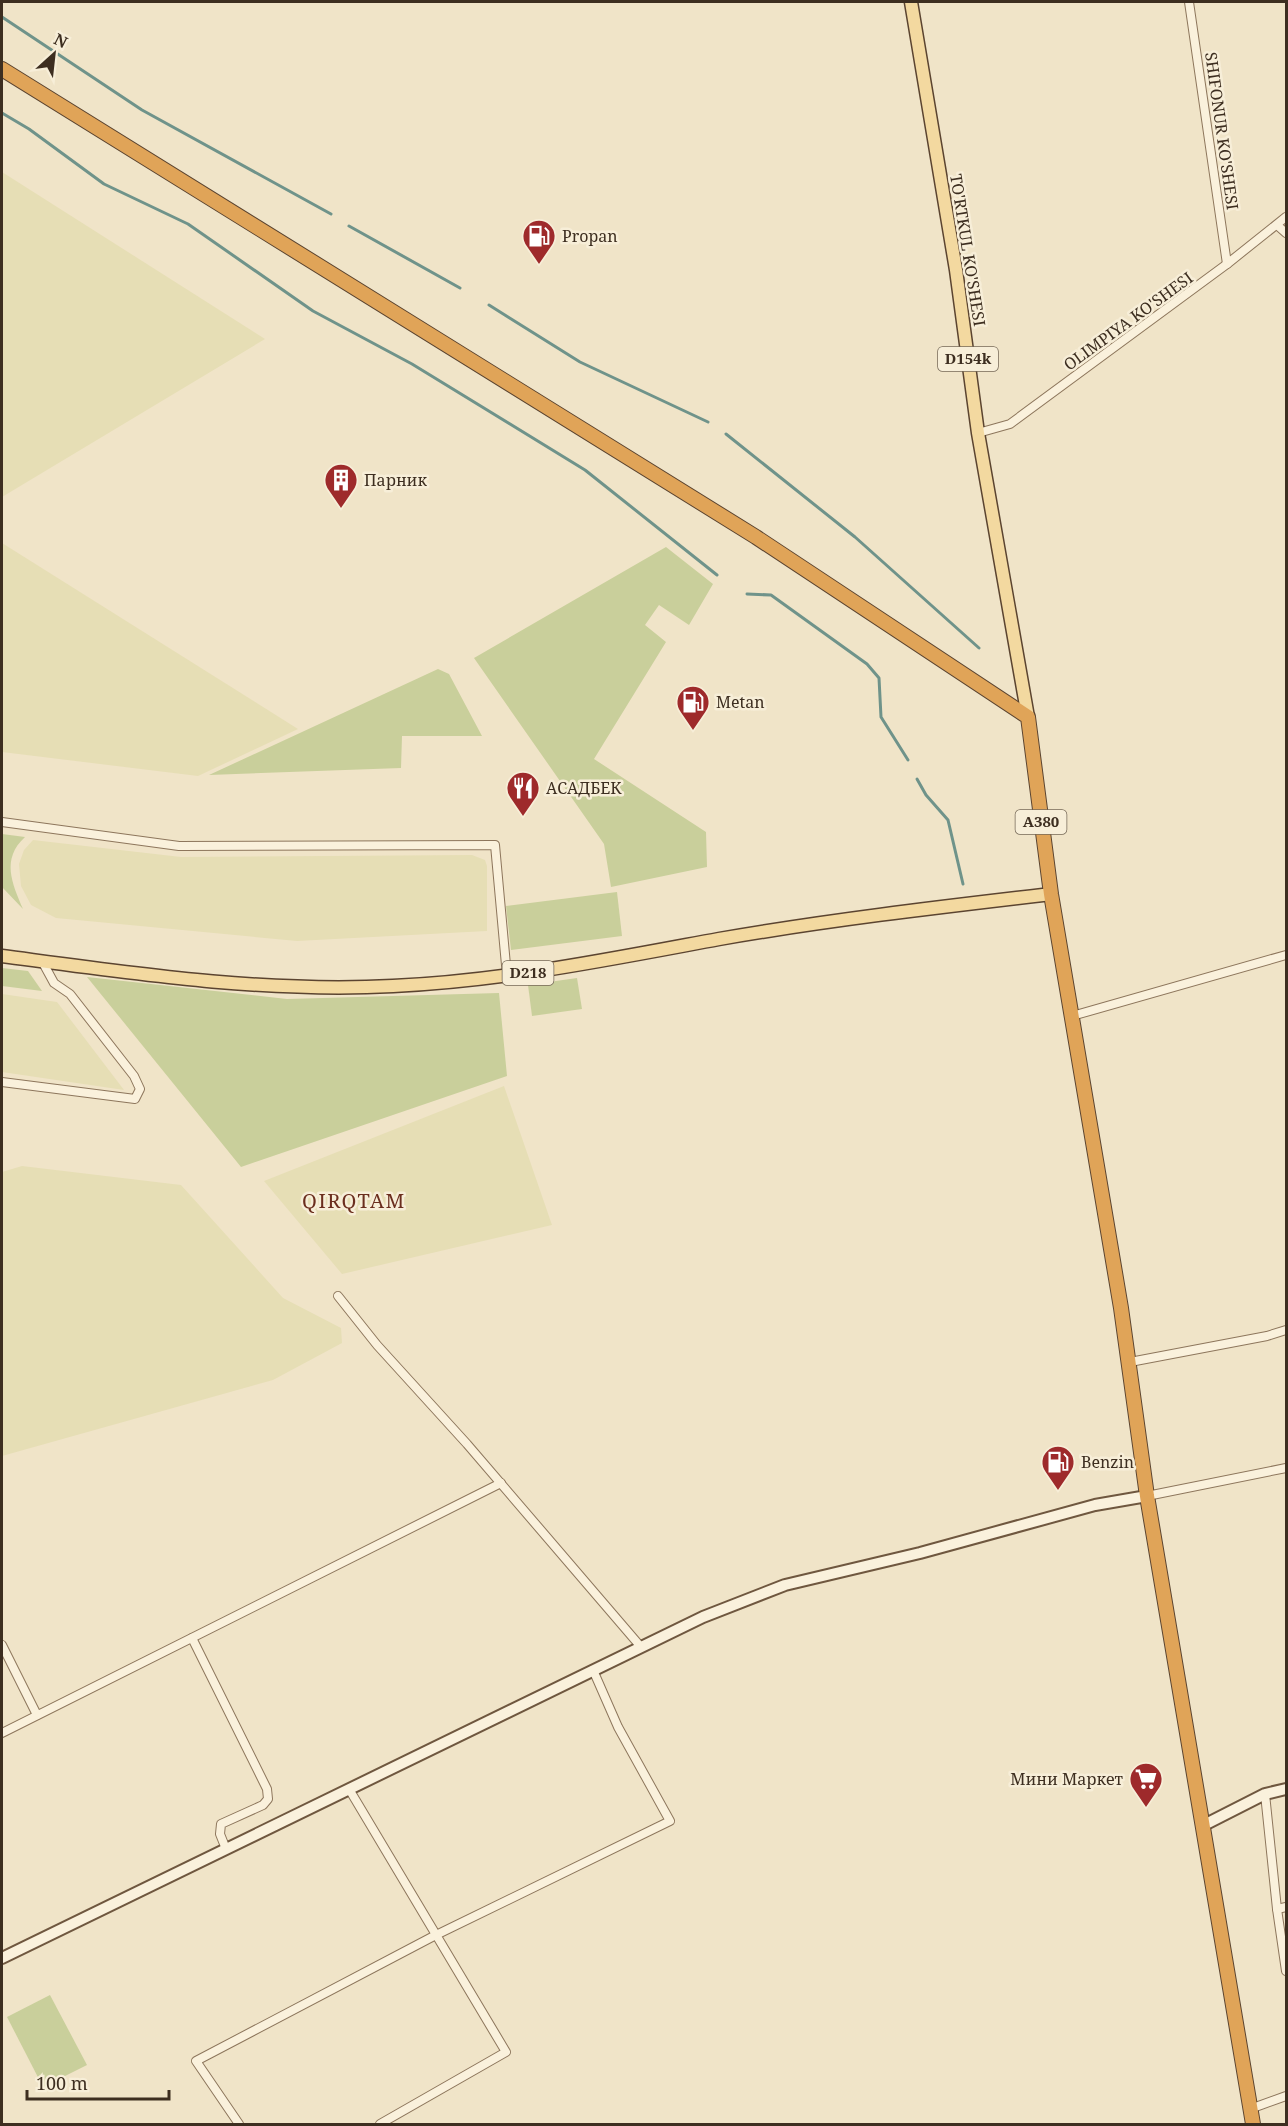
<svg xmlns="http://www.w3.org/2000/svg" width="1288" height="2126" font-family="'Noto Serif',serif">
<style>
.farmland{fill:#e6deb5}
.green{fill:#c9cf9b}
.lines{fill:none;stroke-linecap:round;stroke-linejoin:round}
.stream{stroke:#6f938a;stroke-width:3}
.street-casing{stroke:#8d765c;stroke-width:10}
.secondary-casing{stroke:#6f573f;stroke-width:14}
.primary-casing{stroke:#5b4430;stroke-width:15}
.highway-casing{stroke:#5b4430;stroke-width:16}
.street{stroke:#faf1dc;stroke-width:8}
.secondary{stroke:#faf1dc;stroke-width:10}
.primary{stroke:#f3d9a0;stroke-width:12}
.highway{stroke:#e0a458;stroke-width:14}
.labels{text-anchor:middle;stroke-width:5;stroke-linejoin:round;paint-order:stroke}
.shield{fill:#f7eed8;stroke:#756857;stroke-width:1.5}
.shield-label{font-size:15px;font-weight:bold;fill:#3d2e20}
.street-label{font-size:16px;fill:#3d2e20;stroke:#f7eed8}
.poi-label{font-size:16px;fill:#3d2e20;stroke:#f7eed8;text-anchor:start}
.quarter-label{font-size:20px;letter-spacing:1.5px;fill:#6b2e1e;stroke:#f7eed8}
</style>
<rect width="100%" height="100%" fill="#f0e4c8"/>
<!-- farmland -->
<g class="farmland">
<polygon points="2,172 265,339 2,497"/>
<polygon points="2,543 298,729 198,776 2,752"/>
<polygon points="33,840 181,857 472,855 485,860 487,866 487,931 297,941 56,918 31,905 21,886 19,864 24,850"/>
<polygon points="2,994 57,1002 124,1090 2,1072"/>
<polygon points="504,1086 552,1225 342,1274 264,1181"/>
<polygon points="22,1166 181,1185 283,1298 341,1328 342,1343 273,1380 2,1456 2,1172"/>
</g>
<!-- green -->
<g class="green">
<polygon points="666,547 713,584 689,625 659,605 645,625 666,642 594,759 706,832 707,867 611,887 604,844 474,658"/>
<polygon points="438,669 449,674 482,736 402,736 401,768 209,775"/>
<path d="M2 834 25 837C1 859 12 883 23 909L2 887Z"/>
<polygon points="617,892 622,936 511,950 506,906"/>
<polygon points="2,968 28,971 42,991 2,986"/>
<polygon points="87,977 287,999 499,993 507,1076 241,1167"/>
<polygon points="577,978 582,1009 532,1016 528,985"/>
<polygon points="50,1995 87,2065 43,2087 7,2017"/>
</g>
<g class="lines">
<!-- stream -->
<g class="stream">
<polyline points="2,17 142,110 331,214"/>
<polyline points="2,113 29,129 104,184 188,224 313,311 412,364 585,470 717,575"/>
<polyline points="349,226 460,288"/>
<polyline points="489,305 580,362 708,422"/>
<polyline points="726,434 855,537 979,648"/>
<polyline points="747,594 771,595 867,664 879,678 881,717 908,760"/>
<polyline points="917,779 926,795 948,820 963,884"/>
</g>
<defs>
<g id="street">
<polyline points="1189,2 1227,264"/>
<polyline points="1277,225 1286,233"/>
<polyline points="978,433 1010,424 1227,264 1286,217"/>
<polyline points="2,822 179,846 495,845 507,976"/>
<polyline points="1072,1016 1286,955"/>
<polyline points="2,1082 135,1099 140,1089 134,1076 70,994 54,983 42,961"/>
<polyline points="338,1296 377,1345 467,1444 641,1647"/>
<polyline points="1130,1362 1267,1336 1286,1330"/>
<polyline points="1147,1496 1286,1468"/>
<polyline points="192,1638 267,1789 268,1799 263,1805 221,1824 220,1834 226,1849"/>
<polyline points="2,1645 37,1715"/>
<polyline points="2,1733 501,1483"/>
<polyline points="349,1789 506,2052 380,2124"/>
<polyline points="1265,1794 1277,1909 1286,1971"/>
<polyline points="1277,1909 1286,1907"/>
<polyline points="1250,2109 1286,2096"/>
<polyline points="239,2124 196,2061 434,1936 670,1821 618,1727 593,1670"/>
</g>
<g id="secondary">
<polyline points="1204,1825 1265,1794 1286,1789"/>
<polyline points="2,1958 703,1617 785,1585 920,1553 1095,1505 1147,1496"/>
</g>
<g id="primary">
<polyline points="911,2 956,270 978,433 1028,717"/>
<path d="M2 956C130 973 263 993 393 986 503 981 611 959 719 939 828 920 940 907 1051 894"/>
</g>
<polyline id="highway" points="2,69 756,537 1028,717 1051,894 1121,1308 1147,1496 1253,2124"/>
</defs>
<!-- street casing -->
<use href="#street" class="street-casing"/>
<!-- secondary casing -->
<use href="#secondary" class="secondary-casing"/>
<!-- primary casing -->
<use href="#primary" class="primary-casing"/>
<!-- highway casing -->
<use href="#highway" class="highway-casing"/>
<!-- street -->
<use href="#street" class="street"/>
<!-- secondary -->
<use href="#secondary" class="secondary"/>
<!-- primary -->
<use href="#primary" class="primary"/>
<!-- highway -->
<use href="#highway" class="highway"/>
</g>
<!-- icons -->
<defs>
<symbol id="fuel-pin" viewBox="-11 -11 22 30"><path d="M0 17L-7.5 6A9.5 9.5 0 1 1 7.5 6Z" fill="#9e2a2b" stroke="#f7eed8"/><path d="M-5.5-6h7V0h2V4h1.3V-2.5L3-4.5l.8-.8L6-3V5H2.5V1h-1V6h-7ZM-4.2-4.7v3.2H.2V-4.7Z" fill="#fff"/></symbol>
<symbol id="building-pin" viewBox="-11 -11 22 30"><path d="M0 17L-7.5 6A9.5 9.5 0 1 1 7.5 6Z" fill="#9e2a2b" stroke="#f7eed8"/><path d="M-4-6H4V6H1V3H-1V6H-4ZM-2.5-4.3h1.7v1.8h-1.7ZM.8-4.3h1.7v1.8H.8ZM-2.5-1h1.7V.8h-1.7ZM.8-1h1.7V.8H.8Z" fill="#fff"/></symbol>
<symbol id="restaurant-pin" viewBox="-11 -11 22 30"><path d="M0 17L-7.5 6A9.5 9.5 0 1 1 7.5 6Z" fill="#9e2a2b" stroke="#f7eed8"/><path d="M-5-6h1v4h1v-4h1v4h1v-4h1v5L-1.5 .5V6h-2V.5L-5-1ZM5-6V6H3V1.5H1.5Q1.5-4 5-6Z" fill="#fff"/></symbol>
<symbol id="supermarket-pin" viewBox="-11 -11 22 30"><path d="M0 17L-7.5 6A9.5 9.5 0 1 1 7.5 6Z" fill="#9e2a2b" stroke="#f7eed8"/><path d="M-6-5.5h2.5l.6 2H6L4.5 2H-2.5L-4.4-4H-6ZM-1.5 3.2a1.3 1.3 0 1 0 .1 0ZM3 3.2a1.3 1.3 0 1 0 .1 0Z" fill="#fff"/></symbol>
</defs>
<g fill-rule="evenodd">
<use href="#fuel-pin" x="520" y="217" width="38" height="52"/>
<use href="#building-pin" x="322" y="461" width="38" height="52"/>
<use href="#fuel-pin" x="674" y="683" width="38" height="52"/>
<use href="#restaurant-pin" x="504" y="769" width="38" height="52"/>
<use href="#fuel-pin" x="1039" y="1443" width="38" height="52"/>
<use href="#supermarket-pin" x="1127" y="1760" width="38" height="52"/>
</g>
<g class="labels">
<!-- shield labels -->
<g class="shield">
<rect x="938" y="347" width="60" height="24" rx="4.5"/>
<rect x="1015.5" y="810" width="51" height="24" rx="4.5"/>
<rect x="502.5" y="961" width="51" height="24" rx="4.5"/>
</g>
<g class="shield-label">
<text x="968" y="364">D154k</text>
<text x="1041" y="827">A380</text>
<text x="528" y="978">D218</text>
</g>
<!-- street labels -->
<g class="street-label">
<text transform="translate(1222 131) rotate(82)" y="6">SHIFONUR KO'SHESI</text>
<text transform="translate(968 250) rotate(81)" y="6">TO'RTKUL KO'SHESI</text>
<text transform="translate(1128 321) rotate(-36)" y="6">OLIMPIYA KO'SHESI</text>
</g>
<!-- poi labels -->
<g class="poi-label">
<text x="562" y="242">Propan</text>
<text x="364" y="486">Парник</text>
<text x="716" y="708">Metan</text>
<text x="546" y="794">АСАДБЕК</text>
<text x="1081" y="1468">Benzin</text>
<text x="1123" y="1785" text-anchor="end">Мини Маркет</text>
</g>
<!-- quarter labels -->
<g class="quarter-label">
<text x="354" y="1208">QIRQTAM</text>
</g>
</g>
<!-- border -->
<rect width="1288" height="2126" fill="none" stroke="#3d2e20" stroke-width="6"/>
<!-- north arrow -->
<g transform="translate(54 54) rotate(27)" stroke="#f7eed8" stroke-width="4.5" paint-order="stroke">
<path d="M0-4.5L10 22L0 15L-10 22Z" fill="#3d2e20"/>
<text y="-9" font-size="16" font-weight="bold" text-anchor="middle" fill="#3d2e20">N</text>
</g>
<!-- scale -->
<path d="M27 2090v9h142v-9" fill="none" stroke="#3d2e20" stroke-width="3"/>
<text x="36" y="2090" font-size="18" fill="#3d2e20" stroke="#f7eed8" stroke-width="4.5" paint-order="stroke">100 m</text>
</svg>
